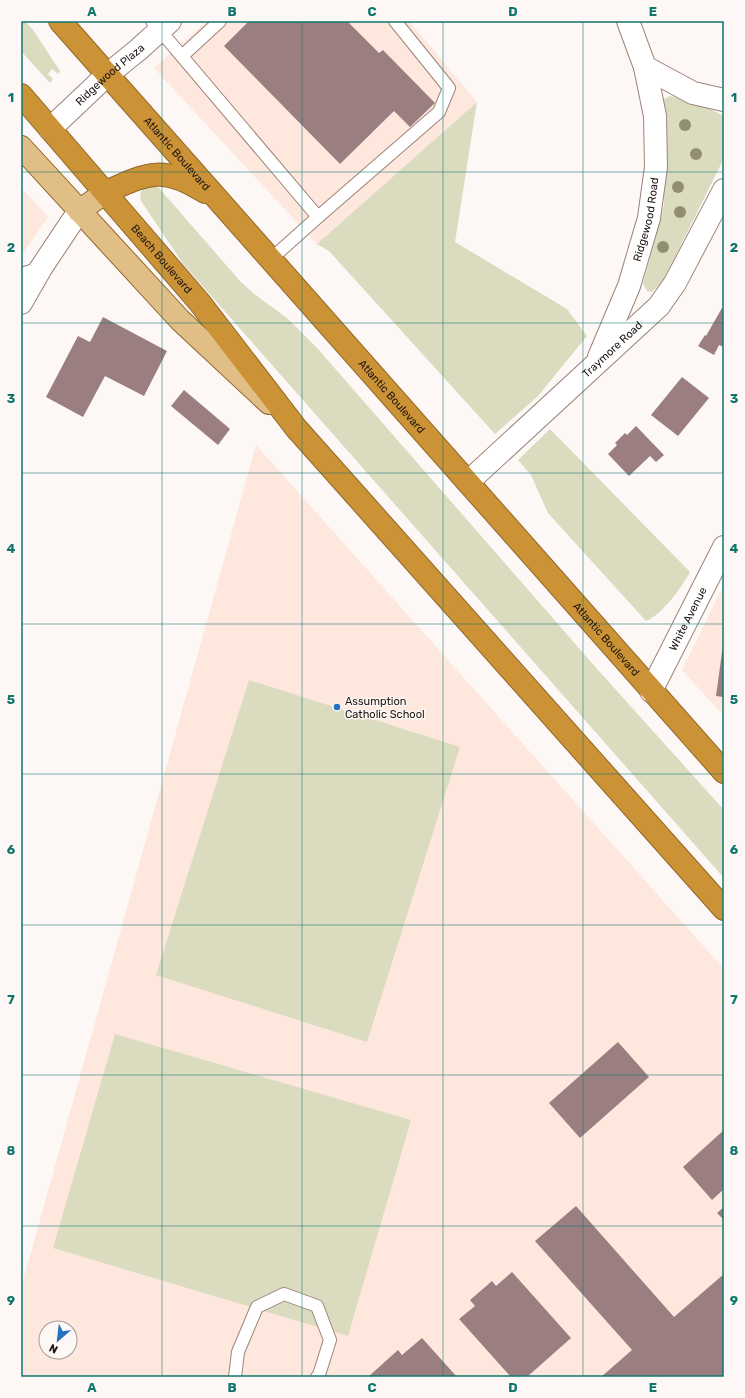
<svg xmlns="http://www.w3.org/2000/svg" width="745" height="1398" font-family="Rubik,sans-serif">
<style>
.built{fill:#fee8de;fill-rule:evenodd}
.green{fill:#dbdbc0}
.building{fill:#9b7e80}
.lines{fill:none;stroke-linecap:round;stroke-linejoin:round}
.lane-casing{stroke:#9d8378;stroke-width:14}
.street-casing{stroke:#9d8378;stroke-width:24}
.primary-casing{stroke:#8f6729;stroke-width:24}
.highway-casing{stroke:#8f6729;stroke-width:24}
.lane{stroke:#fff;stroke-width:12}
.street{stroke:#fff;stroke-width:22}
.primary{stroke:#e0be86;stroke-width:22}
.highway{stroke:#cc9336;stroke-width:22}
.tree{fill:#928e74}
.grid{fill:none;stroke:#0f766e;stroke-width:1;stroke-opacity:0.55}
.poi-dot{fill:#2371c0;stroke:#fdf7f5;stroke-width:1.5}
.labels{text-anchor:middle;stroke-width:3;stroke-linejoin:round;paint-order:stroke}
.street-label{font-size:11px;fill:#1f1511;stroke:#fdf7f5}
.poi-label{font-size:11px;fill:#1f1511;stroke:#fdf7f5;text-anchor:start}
.neatline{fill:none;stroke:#0f766e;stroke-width:1.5}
.grid-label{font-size:13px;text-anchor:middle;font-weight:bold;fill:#0f766e}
</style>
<rect width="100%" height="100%" fill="#fdf7f5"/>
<!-- built -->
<g class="built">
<polygon points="207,21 409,21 477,102 317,244 154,68"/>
<polygon points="21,187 48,217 21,256"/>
<path d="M256 445 724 969V1377H21V1288ZM46 1328H70V1352H46Z"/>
<polygon points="724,585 724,716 682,670"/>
</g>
<!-- green -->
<g class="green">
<polygon points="21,21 25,21 33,30 60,71 58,74 52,69 48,74 53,79 50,83 21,51"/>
<polygon points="670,96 696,102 724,116 724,158 663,281 652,292 647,291 643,284 664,205 663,107 664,99"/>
<polygon points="477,102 455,242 567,309 587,336 538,396 495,434 329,251 317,244"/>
<path d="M149 186H155L159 188 240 281 253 293 287 318 318 349 598 670 724 810V878L184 265 141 201C139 193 141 189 149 186Z"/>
<path d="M550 429 690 572C682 587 662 615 646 621L548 513 531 475 518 460Z"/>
<polygon points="249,680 460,747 367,1042 156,975"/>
<polygon points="115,1034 411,1120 348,1336 53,1248"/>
</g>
<!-- building -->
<g class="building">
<polygon points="249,21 351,21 349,23 379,53 383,50 435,103 410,127 394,111 340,164 224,46"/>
<polygon points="722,308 724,308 724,347 719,345 714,355 698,346 705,335 706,336"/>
<polygon points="103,317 167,351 144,396 105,376 83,417 46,397 78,336 90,342"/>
<polygon points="682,377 709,398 678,436 651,415"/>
<polygon points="184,390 230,429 218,445 171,406"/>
<polygon points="636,426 664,455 656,462 650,456 629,476 608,454 617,445 615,443 625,433 627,435"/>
<polygon points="723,645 724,645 724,697 716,696"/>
<polygon points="618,1042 649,1077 580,1138 549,1103"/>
<polygon points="724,1130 724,1189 712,1200 683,1167"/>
<polygon points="576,1206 674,1317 724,1274 724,1377 601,1377 632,1350 535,1241"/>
<polygon points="724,1207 724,1220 717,1213"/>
<polygon points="512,1272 571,1338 527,1377 511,1377 459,1319 475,1306 470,1300 492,1281 496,1286"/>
<polygon points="422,1338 457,1377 368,1377 398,1350 402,1355"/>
</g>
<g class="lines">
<defs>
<g id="lane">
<polyline points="152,21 318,217 271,259"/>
<polyline points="182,56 220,21"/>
<polyline points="318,217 439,112 449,88 395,21"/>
<polyline points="21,274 41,268"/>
<polyline points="235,1377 238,1352 257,1307 284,1294 317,1306 330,1340 319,1375 317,1377"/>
</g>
<g id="street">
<polyline points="628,21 645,67 693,93 724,100"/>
<path id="s1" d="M50 129 107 75 138 50 170 21"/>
<polyline points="21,303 41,268 79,211"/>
<path id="s2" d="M599 357 629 286 649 218 656 167 655 116 645 67"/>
<path id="s3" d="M468 482 659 306 675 283 724 190"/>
<path id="s4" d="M651 691 724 547"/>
</g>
<g id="primary">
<polyline points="21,147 180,320 269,403"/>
<polyline points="79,211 106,192"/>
</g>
<g id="highway">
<path id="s5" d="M60 21 724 772"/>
<path id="s6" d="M21 95 200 303 296 428 724 909"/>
<path d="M106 192C148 173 163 165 205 192"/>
</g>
</defs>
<!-- lane casing -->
<use href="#lane" class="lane-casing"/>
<!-- street casing -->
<use href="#street" class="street-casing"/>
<!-- primary casing -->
<use href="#primary" class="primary-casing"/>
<!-- highway casing -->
<use href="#highway" class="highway-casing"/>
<!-- lane -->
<use href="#lane" class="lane"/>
<!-- street -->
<use href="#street" class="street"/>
<!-- primary -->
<use href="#primary" class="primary"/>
<!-- highway -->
<use href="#highway" class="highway"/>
</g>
<!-- trees -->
<g class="tree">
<circle cx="685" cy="125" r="6"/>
<circle cx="696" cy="154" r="6"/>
<circle cx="678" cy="187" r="6"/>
<circle cx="680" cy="212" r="6"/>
<circle cx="663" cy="247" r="6"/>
</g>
<!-- grid -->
<path class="grid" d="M162 21V1377M302 21V1377M443 21V1377M583 21V1377M21 172H724M21 323H724M21 473H724M21 624H724M21 774H724M21 925H724M21 1075H724M21 1226H724"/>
<!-- markers -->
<circle class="poi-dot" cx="337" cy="707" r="4"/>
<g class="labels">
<!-- street labels -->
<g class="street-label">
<text dy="4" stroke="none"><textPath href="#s1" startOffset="81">Ridgewood Plaza</textPath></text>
<text dy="4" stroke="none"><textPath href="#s5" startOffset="177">Atlantic Boulevard</textPath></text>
<text dy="4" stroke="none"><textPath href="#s2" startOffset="146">Ridgewood Road</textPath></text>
<text dy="4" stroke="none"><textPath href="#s6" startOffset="216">Beach Boulevard</textPath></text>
<text dy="4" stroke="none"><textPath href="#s3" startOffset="196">Traymore Road</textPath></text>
<text dy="4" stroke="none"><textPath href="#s5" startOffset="501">Atlantic Boulevard</textPath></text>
<text dy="4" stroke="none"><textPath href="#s4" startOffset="81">White Avenue</textPath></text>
<text dy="4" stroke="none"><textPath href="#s5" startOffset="825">Atlantic Boulevard</textPath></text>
</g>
<!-- poi labels -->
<g class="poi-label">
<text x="345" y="705">Assumption<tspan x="345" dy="13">Catholic School</tspan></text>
</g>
</g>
<!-- border -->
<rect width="745" height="1398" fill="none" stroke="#fdf7f5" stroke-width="44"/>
<!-- north arrow -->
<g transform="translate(58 1340) rotate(208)"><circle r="19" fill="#fdf7f5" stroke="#a49d9a"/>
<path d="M0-3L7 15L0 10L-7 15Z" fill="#2371c0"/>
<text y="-6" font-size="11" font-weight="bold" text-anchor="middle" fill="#1f1511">N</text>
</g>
<rect x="22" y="22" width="701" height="1354" class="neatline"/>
<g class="grid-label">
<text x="92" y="16">A</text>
<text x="232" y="16">B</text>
<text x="372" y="16">C</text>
<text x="513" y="16">D</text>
<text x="653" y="16">E</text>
<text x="11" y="102">1</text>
<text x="734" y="102">1</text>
<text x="11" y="252">2</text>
<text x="734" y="252">2</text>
<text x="11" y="403">3</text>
<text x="734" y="403">3</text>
<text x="11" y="553">4</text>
<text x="734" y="553">4</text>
<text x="11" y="704">5</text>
<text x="734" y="704">5</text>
<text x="11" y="854">6</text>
<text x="734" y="854">6</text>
<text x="11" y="1004">7</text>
<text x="734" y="1004">7</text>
<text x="11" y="1155">8</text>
<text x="734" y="1155">8</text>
<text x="11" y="1305">9</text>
<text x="734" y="1305">9</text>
<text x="92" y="1392">A</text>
<text x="232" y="1392">B</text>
<text x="372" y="1392">C</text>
<text x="513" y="1392">D</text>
<text x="653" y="1392">E</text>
</g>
</svg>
